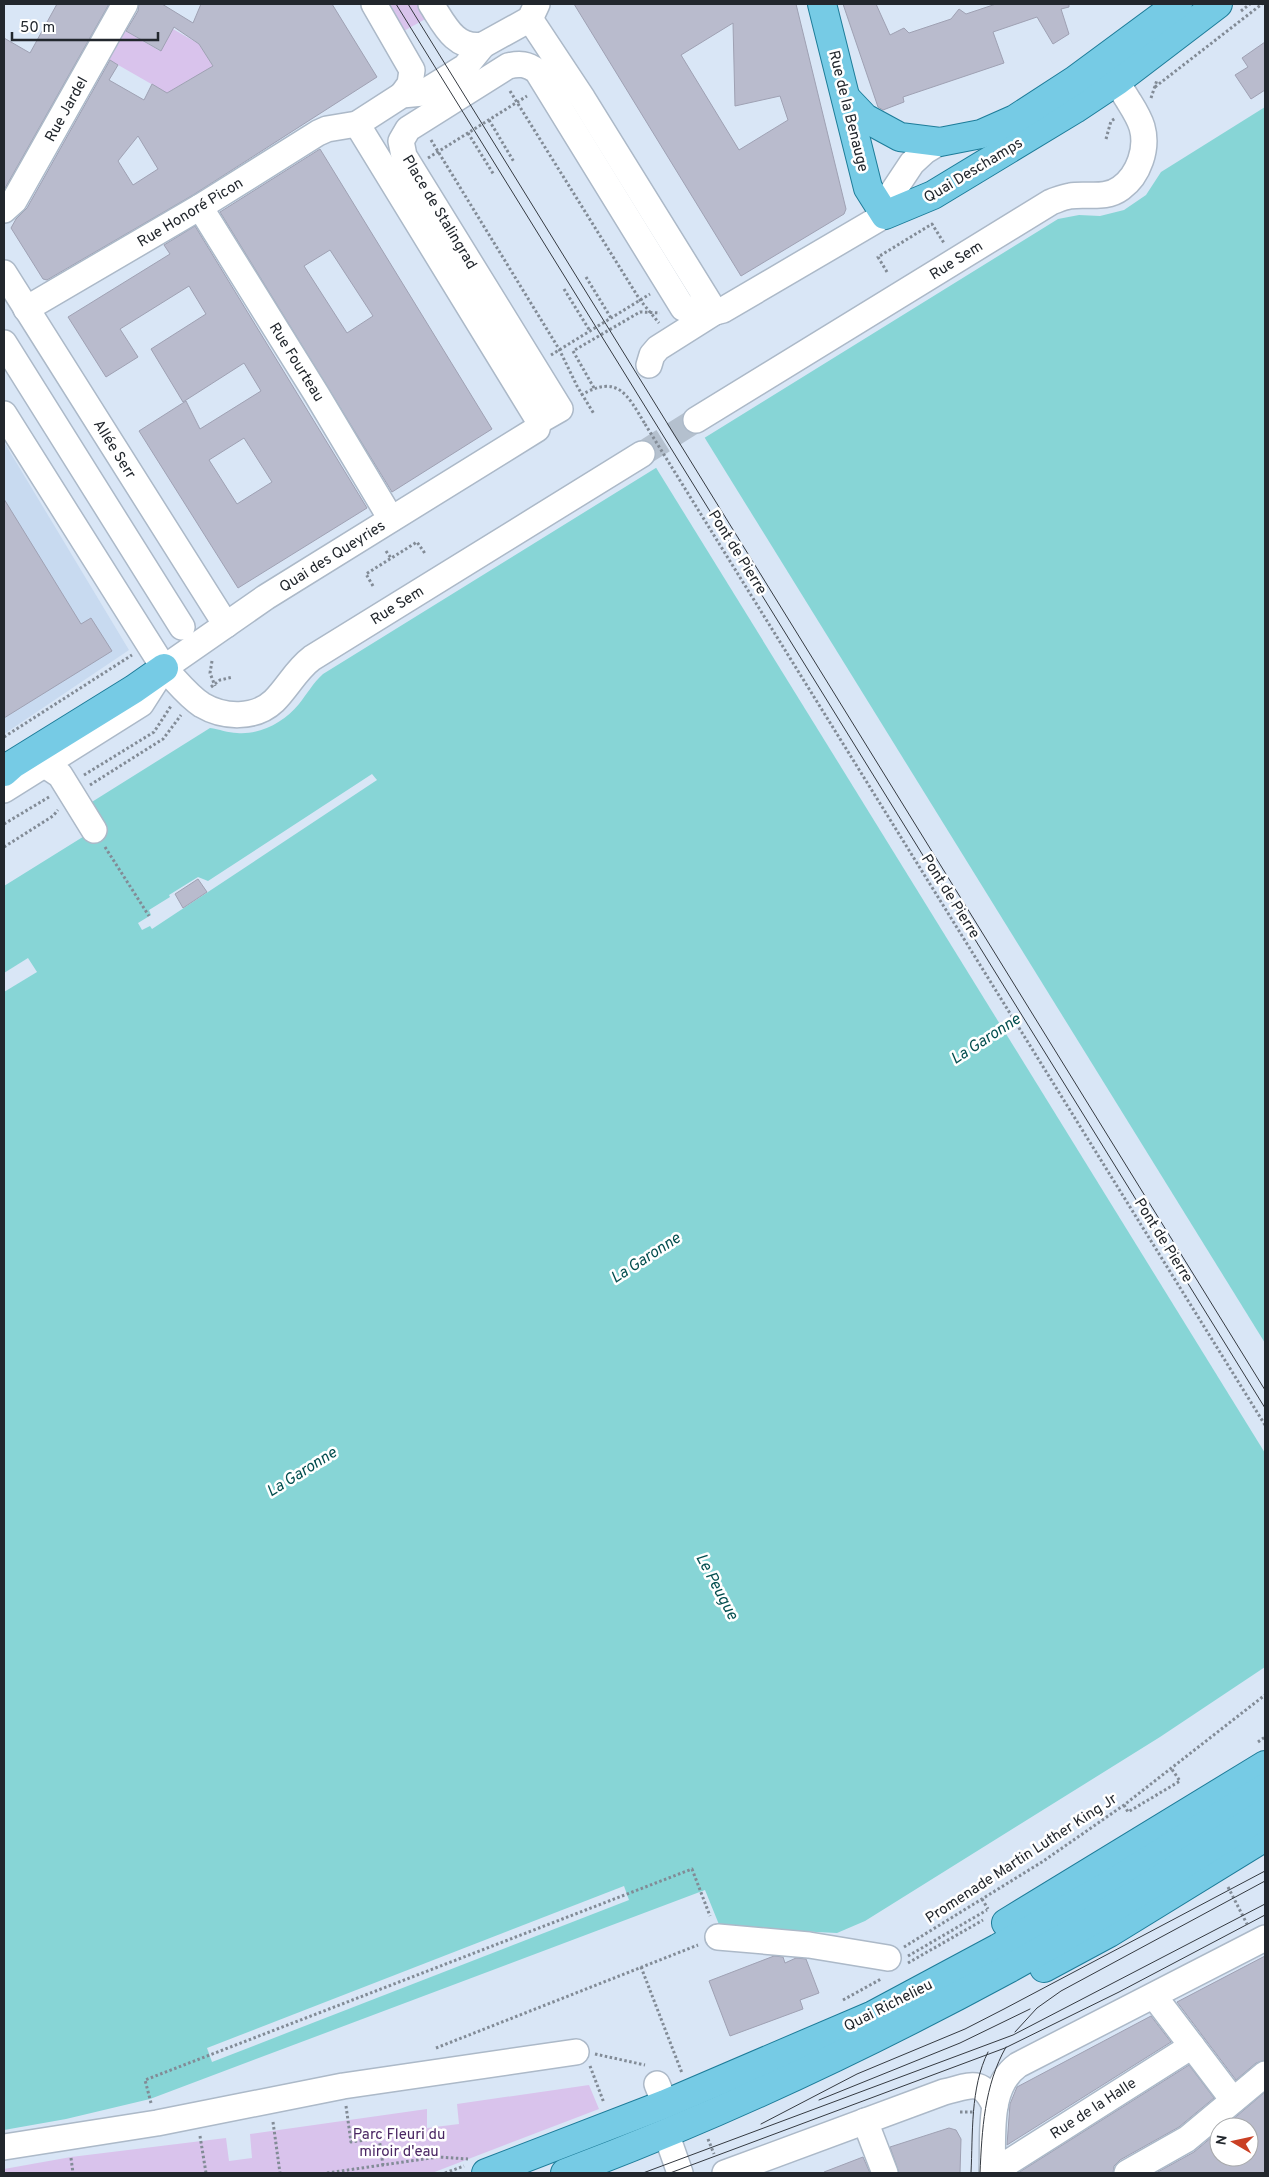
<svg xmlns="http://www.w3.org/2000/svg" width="1269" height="2177" font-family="Overpass,sans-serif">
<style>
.built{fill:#c8daf0}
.green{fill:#d9c3ec}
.water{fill:#87d5d6}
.pier{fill:#d9e6f6}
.building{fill:#b9bbcd;stroke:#9fa1b3;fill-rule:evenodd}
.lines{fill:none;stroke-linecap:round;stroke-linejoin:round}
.minor-tunnel{stroke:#b4c0ce;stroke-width:25;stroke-dasharray:25 12;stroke-linecap:butt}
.minor-casing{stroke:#acb9c8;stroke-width:28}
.major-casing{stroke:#1d7c99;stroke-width:30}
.path{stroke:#828b96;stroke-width:3;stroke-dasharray:2.5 2.5;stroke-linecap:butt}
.minor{stroke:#fff;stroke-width:25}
.major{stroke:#76cbe5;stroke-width:28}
.tram{stroke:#353a41;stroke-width:1}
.path-bridge{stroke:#828b96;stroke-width:3;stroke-dasharray:2.5 2.5;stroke-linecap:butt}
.labels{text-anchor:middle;stroke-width:5;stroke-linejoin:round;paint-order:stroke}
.street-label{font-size:15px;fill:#22272d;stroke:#fff}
.park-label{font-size:15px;fill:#4a2663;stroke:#fff}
.water-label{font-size:16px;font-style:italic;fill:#034e4f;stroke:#fff}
</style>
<rect width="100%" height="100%" fill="#d9e6f6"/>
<!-- built -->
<polygon class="built" points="4,442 129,650 4,734"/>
<!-- green -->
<g class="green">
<polygon points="384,4 421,4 429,17 402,32"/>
<polygon points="122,29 160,51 173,29 199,44 224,84 204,97 192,78 167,93 106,58"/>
<polygon points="589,2085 599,2109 432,2173 4,2173 4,2169 71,2157 226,2138 229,2161 252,2158 250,2134 427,2109 427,2128 459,2124 457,2104"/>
</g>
<!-- water -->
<path class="water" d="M1265 107V1667L1160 1737 865 1921 837 1933 720 1927 705 1890 150 2099 66 2119 4 2130V886L94 830 87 805 210 728C219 729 228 733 237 733 261 735 284 722 299 704 307 694 313 683 323 674L1058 219 1079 215 1100 216 1124 210 1146 195 1161 172Z"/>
<!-- pier -->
<g class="pier">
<polygon points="703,435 1265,1343 1265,1453 655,466"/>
<polygon points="372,774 377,780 152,929 150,926 142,930 138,923 151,915 149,910 170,897 169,895 198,877 208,881"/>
<polygon points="28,958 37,972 4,992 4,973"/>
<polygon points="624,1886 629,1900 212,2062 207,2048"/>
</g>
<!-- building -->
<g class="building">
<polygon points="57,4 109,4 4,190 4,38 30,53"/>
<path d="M139 4H162L193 23 201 4H332L377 77 193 195 47 280 43 279 11 228 16 219 27 208 110 60 118 65 109 80 144 100 152 84 167 93 213 66 199 44 174 27 161 51 126 31 138 11ZM138 136 158 169 133 185 118 161Z"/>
<path d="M574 4H796L846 209 844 214 741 276ZM733 23 735 106 780 96 788 120 739 150 681 55Z"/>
<polygon points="843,4 876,4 890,35 904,28 909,33 951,19 959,9 966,14 996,4 1069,4 1069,7 1061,9 1069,34 1053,44 1037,17 993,32 1004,63 903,97 904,102 883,110 878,107"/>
<polygon points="1265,42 1265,90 1251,99 1235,75 1248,67 1242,58"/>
<path d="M320 149 492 429 392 492 220 212ZM330 250 373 316 347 333 304 266Z"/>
<path d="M195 226 367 508 238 588 139 431 186 401 200 429 261 391 244 363 183 402 151 349 206 314 189 286 120 329 138 357 106 377 68 317 170 254 164 245ZM244 438 272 482 237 504 209 460Z"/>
<polygon points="4,499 81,624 91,618 112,651 4,718"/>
<polygon points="198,879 207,892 183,908 175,894"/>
<polygon points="774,1956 783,1957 785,1963 796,1958 806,1959 819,1993 800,2000 803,2009 730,2036 709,1981"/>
<polygon points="1265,1956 1265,2060 1256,2063 1236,2080 1177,2002"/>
<polygon points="1151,2016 1171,2042 1007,2145 1010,2104 1017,2087"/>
<polygon points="1189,2065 1214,2098 1179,2127 1120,2160 1114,2166 1113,2173 1018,2173"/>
<polygon points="1265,2092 1265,2173 1156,2173 1194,2152 1219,2131 1219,2157 1249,2157 1249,2127 1224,2127"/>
<polygon points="949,2128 956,2130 961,2139 960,2173 899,2173 890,2147"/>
<polygon points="863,2157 870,2173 824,2173 824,2172"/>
</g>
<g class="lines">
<!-- minor-tunnel -->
<polyline class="minor-tunnel" points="642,454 696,420"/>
<defs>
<g id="minor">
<polyline points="374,4 412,70 410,84 402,95"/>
<path d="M431 4C444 24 455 50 483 45"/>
<polyline points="530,19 583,99 715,312"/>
<polyline points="357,124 539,421"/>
<polyline points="200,207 317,395 391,519"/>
<polyline points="4,210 14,201 125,4"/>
<polyline points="4,273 226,625"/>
<polyline points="26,309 200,207 318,133 327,129 357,124 402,95 423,93 465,67 483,45 530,19 537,4"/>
<polyline points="4,343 182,627"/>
<polyline points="649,365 652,355 658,348 715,312 723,310 885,215 888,199 912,163 925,151 940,142"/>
<path d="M4 414 164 668C176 680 187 695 202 705 224 718 255 719 274 701 288 687 296 670 312 658L642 454"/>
<path d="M696 420 1051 202C1057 200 1063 197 1070 196 1087 193 1105 200 1121 188 1139 175 1148 148 1142 127 1139 117 1133 108 1128 100 1120 87 1114 75 1098 73"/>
<polyline points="48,763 51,769 60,775 94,830"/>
<path d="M4 790 141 704 164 668 266 597 537 429 539 421 560 409 404 156 401 141 408 129 508 66C520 63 527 64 537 71L683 308 715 312"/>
<polyline points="718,1937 809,1945 888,1958"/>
<polyline points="1154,1996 1233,2100"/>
<polyline points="657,2084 665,2104"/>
<polyline points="865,2121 885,2173"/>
<polyline points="666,2133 680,2173"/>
<polyline points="4,2147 157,2123 343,2086 576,2052"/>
<polyline points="993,2162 1009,2162 1192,2046"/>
<path d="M725 2173 944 2092C971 2086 981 2077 995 2106"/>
<path d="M992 2173C994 2138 986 2088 1018 2065L1265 1938"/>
<polyline points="1127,2173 1187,2139 1265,2074"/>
</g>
<g id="major">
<polyline points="822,4 868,188 885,215 933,195 1075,109 1117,81 1218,4"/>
<polyline points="846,98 865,118 900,137 940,142 981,134 1015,119 1075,80 1178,4"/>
<polyline points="4,772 13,764 134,689 164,668"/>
<polyline points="1006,1923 1265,1765"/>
<polyline points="1044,1968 1109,1933 1265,1837"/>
<polyline points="486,2173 665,2104 873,2015 998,1948 1111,1884 1265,1788"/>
<path d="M565 2173C718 2116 864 2047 1008 1969 1096 1921 1180 1866 1265 1813"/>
</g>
</defs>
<!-- minor casing -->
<use href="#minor" class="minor-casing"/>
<!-- major casing -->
<use href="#major" class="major-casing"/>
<!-- path -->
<g class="path">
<polyline points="1241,11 1250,4"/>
<polyline points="1155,87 1262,4"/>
<polyline points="510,91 640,300 659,323"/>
<polyline points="1151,98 1157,80"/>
<polyline points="489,120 514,162"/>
<polyline points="468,133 494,175"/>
<polyline points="1106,139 1111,121 1116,118"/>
<polyline points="431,140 559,349 577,386 594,414"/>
<polyline points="428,158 527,96"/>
<polyline points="887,272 878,257 932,224 944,243"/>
<polyline points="586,277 611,318"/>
<polyline points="564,289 590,331"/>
<polyline points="551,355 650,294"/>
<polyline points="594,388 573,351 640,312 660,313"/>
<path d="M581 395C618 374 627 394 645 424"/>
<polyline points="386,551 391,558"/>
<polyline points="373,586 366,574 417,542 426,555"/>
<polyline points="212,661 210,673 215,686"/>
<polyline points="211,687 220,680 233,677"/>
<polyline points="4,737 132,655"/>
<polyline points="84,775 154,732 171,706"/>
<polyline points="90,785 163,739 181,715"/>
<polyline points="4,824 49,797"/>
<polyline points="4,847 53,816 58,810"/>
<polyline points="105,847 149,916"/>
<polyline points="1258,1742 1265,1737"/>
<polyline points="1124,1805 1128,1812 1180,1781 1171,1768"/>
<polyline points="1228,1887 1247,1924"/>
<polyline points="982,1899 988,1909"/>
<polyline points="904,1947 1042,1862 1124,1805 1265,1695"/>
<polyline points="908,1956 987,1910"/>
<polyline points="908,1963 983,1920"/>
<polyline points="641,1967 682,2073"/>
<polyline points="843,2000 881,1979"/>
<polyline points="436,2048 698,1945"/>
<polyline points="595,2054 645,2065"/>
<polyline points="590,2066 604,2103"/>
<polyline points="151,2103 145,2080 692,1869 710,1916"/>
<polyline points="346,2106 351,2142 379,2138 383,2165"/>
<polyline points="960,2112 974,2112"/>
<polyline points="273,2122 280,2173"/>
<polyline points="200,2136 206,2173"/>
<polyline points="708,2139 714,2154"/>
<polyline points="71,2158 73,2173"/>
<polyline points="327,2173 438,2157 468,2159"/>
<polyline points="445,2173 464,2166"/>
</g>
<!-- minor -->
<use href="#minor" class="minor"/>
<!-- major -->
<use href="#major" class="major"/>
<!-- tram -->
<g class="tram">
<polyline points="396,4 1265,1408"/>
<polyline points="408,4 1265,1390"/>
<polyline points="1015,2032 1037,2008 1061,1991 1265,1881"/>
<polyline points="819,2100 960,2043 1030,2009"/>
<polyline points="761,2124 857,2074 965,2029 1004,2009 1265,1871"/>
<polyline points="643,2173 1013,2035 1265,1904"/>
<polyline points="670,2173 1005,2048 1119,1992 1265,1915"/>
<path d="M971 2173C973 2134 970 2088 988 2052"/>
<path d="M980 2173C982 2130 984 2086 1006 2047"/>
</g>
<!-- path-bridge -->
<polyline class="path-bridge" points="645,424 1265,1425"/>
</g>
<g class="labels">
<!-- street labels -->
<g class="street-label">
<text transform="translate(66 109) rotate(-61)" y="5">Rue Jardel</text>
<text transform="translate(849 111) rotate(76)" y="5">Rue de la Benauge</text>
<text transform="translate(973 170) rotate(-31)" y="5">Quai Deschamps</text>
<text transform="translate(190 212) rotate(-31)" y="5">Rue Honoré Picon</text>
<text transform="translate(440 212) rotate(59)" y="5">Place de Stalingrad</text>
<text transform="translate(956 260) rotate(-32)" y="5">Rue Sem</text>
<text transform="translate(297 362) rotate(58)" y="5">Rue Fourteau</text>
<text transform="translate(115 449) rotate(58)" y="5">Allée Serr</text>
<text transform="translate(738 552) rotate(58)" y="5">Pont de Pierre</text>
<text transform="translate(332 556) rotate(-32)" y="5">Quai des Queyries</text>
<text transform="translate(397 605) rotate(-32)" y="5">Rue Sem</text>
<text transform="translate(951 896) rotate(58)" y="5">Pont de Pierre</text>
<text transform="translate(1164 1240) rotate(58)" y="5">Pont de Pierre</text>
<text transform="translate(1021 1858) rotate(-33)" y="5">Promenade Martin Luther King Jr</text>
<text transform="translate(888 2005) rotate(-27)" y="5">Quai Richelieu</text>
<text transform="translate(1093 2108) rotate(-33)" y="5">Rue de la Halle</text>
</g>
<!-- park labels -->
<g class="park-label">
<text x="399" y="2139">Parc Fleuri du<tspan x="399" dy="17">miroir d'eau</tspan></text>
</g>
<!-- water labels -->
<g class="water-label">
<text transform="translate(985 1038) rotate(-33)" y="6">La Garonne</text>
<text transform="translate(645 1257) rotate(-33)" y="6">La Garonne</text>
<text transform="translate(301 1471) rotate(-32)" y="6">La Garonne</text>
<text transform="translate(718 1586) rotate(62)" y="6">Le Peugue</text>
</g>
</g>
<!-- border -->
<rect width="1269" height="2177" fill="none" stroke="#22272d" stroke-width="10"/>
<!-- north arrow -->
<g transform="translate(1234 2142) rotate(279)"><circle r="24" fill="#ffffff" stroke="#a7a9ab"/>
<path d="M0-4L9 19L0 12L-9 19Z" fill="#ca4024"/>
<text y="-8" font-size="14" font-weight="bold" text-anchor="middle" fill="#22272d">N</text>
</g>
<!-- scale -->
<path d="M12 32v8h146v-8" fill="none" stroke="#22272d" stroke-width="2.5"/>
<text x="20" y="32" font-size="15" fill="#22272d" stroke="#ffffff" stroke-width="4" paint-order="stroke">50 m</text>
</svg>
